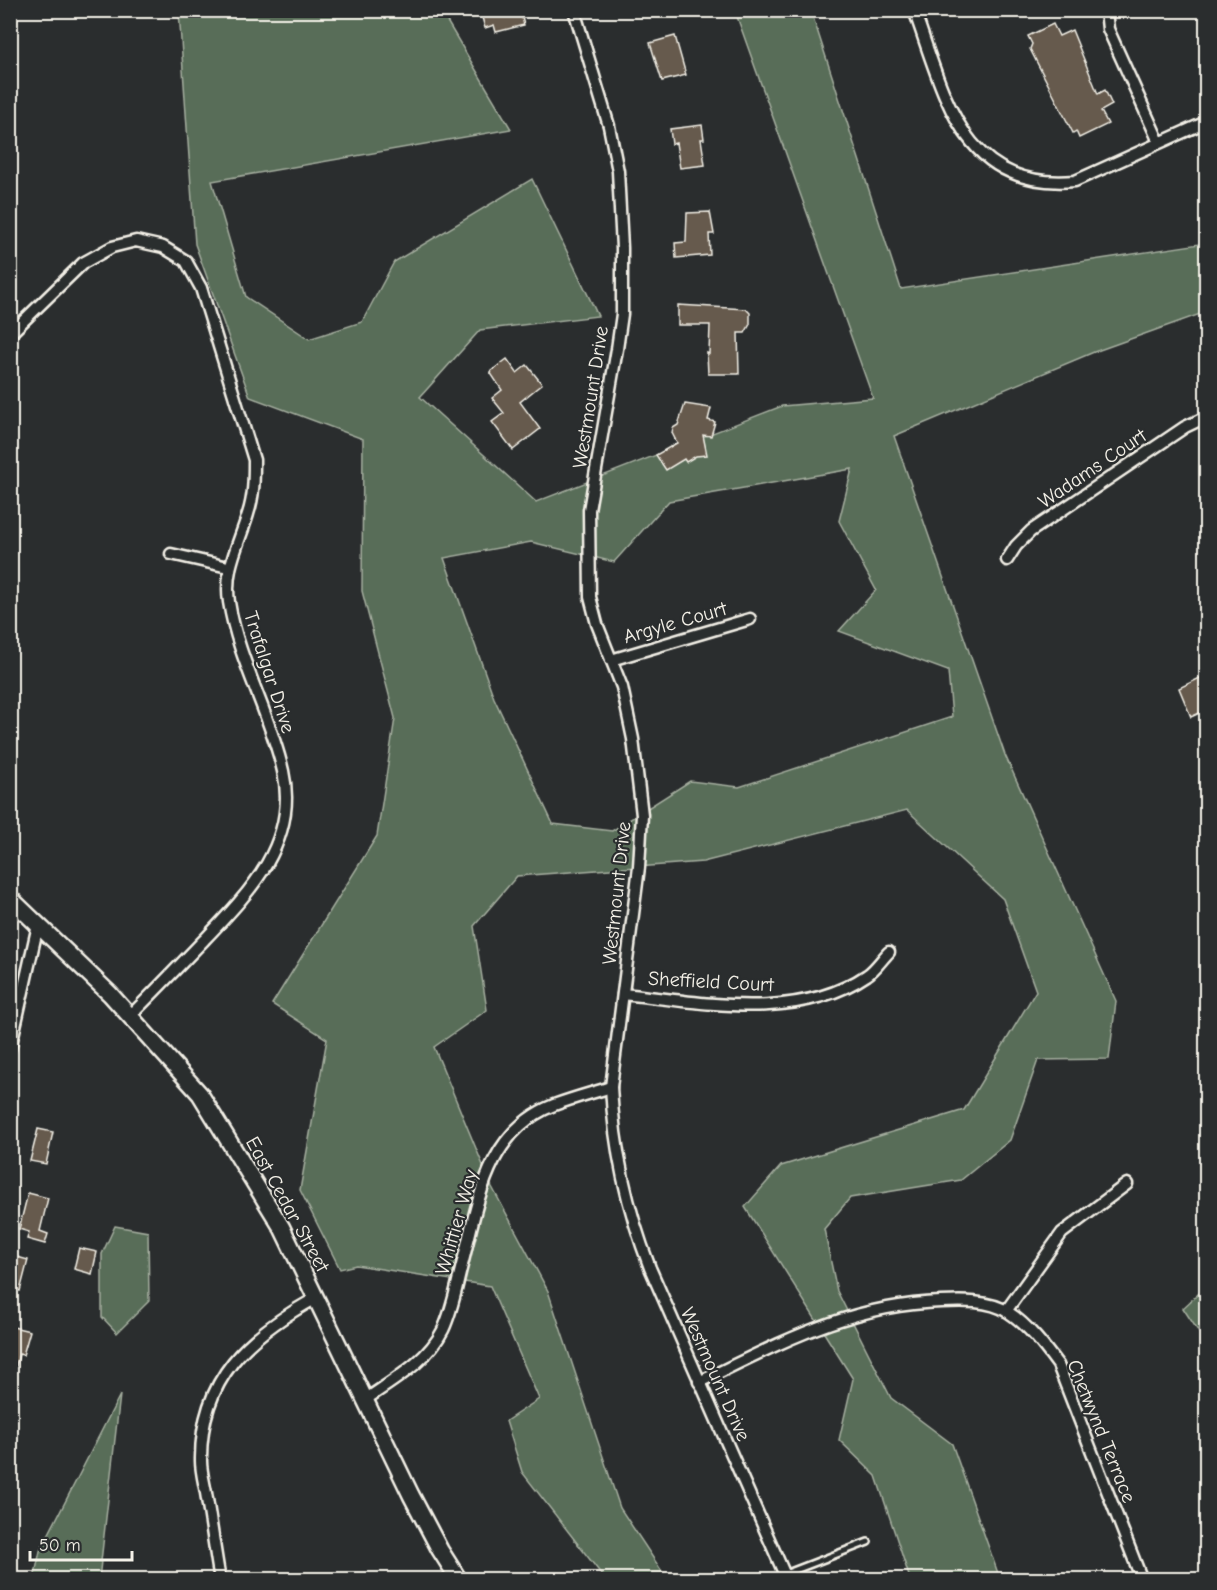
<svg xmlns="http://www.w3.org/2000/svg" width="1217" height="1590" font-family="'Comic Neue',sans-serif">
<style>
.green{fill:#586d59;stroke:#a6afa0;stroke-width:1.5;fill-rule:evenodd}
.building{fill:#665a4d;stroke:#f4f1e8;stroke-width:1.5}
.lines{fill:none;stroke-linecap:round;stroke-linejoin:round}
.lane-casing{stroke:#f4f1e8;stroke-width:10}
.street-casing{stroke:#f4f1e8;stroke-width:15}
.secondary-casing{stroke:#f4f1e8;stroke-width:20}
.lane{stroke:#2a2d2e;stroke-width:5}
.street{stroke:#2a2d2e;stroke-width:10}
.secondary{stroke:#2a2d2e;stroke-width:15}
.labels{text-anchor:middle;stroke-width:4.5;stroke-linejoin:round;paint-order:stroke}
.street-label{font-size:20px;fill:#f4f1e8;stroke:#2a2d2e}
</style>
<rect width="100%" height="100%" fill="#2a2d2e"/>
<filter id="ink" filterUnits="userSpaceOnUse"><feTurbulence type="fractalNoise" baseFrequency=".0167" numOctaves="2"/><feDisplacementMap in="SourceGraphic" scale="12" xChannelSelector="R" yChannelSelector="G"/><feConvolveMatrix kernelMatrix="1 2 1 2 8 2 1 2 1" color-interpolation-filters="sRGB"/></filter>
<g filter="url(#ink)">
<!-- green -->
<g class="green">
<path d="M179 11H441L511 129 212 181 246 297 309 339 362 322 394 262 532 179 598 316 480 330 420 397 536 502 782 406 873 398 735 11H811L901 289 1206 243V312L1094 352 894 436 1005 755 1116 1001 1109 1059 1038 1060 1010 1140 961 1180 850 1198 824 1229 837 1291 891 1398 952 1444 1000 1579H910L876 1476 839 1440 853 1379 745 1207 781 1166 964 1110 1036 991 1003 899 907 810 703 862 517 876 474 926 487 1010 434 1047 492 1187 548 1291 620 1508 667 1579H605L522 1472 506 1421 539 1399 490 1286 356 1265 340 1269 300 1190 327 1039 272 1004 377 836 395 718 362 591 363 439 250 397 195 244ZM852 469 839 521 876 590 839 631 948 671 952 717 739 787 690 781 612 831 553 824 494 698 444 558 531 542 614 562 669 501Z"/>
<polygon points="115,1226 148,1232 149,1301 117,1333 102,1317 102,1254"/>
<polygon points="1206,1287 1206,1343 1183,1308"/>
<polygon points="120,1395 99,1579 34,1579 40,1551"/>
</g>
<!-- building -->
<g class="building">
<polygon points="480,10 520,10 524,25 496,32 494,25 485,28"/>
<polygon points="1053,24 1059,36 1072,30 1098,94 1105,90 1112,105 1101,111 1108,124 1079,138 1076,131 1073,133 1030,49 1032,44 1028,36"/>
<polygon points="675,36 686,75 662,81 650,43"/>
<polygon points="702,125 704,139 701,139 705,165 680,168 676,143 672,144 670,129"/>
<polygon points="710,212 714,234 709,234 710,255 676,258 675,243 686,242 687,213"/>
<polygon points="678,305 746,309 750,313 750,324 745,333 738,333 739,374 708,374 707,353 709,354 710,325 678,325"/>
<polygon points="507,359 517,373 527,365 542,384 520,402 540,429 513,450 492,422 504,413 492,398 502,390 490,372"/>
<polygon points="685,404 711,408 708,420 715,422 711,436 703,435 707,455 696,456 686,462 684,459 666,470 656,455 677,443 672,433 673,428 678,425"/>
<polygon points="1202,677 1206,686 1206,710 1191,717 1179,688"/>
<polygon points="38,1129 53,1132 46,1164 30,1161"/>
<polygon points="28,1193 48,1198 40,1231 48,1234 45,1244 27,1239 29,1232 19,1229"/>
<polygon points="79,1248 97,1252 92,1274 74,1269"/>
<polygon points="10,1255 28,1260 20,1291 10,1288"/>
<polygon points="13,1327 30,1331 23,1355 19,1354 14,1374 10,1373 10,1338"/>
</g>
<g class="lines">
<defs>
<polyline id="lane" points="785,1574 868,1542"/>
<g id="street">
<path d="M574 10 609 126 618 171 622 248V314L617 349 589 510 590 597 597 624 622 687 633 739 642 815 639 867 611 1087C614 1149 628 1211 650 1268L787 1580"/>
<path d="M914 10C945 96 962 191 1075 181L1206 122"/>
<polyline points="1106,10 1108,29 1159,142"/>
<path d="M10 334 83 263 112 247 136 241 163 247 186 261 201 288 254 460C254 479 254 496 248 514 239 544 224 569 229 602 238 660 270 713 283 771 299 842 249 893 204 940 180 965 156 990 131 1015"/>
<polyline points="171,554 228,567"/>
<polyline points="1007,560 1016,546 1031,531 1185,427 1206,417"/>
<polyline points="611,660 750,619"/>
<path d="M623 994C701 1002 797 1023 867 975 875 970 882 959 889 952"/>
<polyline points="10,1049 38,925"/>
<polyline points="1006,1311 1062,1233 1127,1184"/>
<path d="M699 1382C781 1343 848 1305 941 1302 962 1301 989 1300 1008 1312 1028 1325 1044 1346 1058 1365L1142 1580"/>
<path d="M365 1400C393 1380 427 1362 443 1330 452 1311 456 1289 461 1269 478 1205 485 1132 554 1105 573 1098 592 1093 611 1087"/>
<path d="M220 1580C215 1551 211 1522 206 1493 204 1482 201 1471 201 1461 200 1378 249 1335 316 1298"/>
</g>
<polyline id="secondary" points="10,898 110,994 200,1094 282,1228 411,1495 440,1550 459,1580"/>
</defs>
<!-- lane casing -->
<use href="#lane" class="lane-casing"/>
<!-- street casing -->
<use href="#street" class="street-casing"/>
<!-- secondary casing -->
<use href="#secondary" class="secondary-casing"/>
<!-- lane -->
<use href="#lane" class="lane"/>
<!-- street -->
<use href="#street" class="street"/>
<!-- secondary -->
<use href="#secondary" class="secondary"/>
</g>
</g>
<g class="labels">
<!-- street labels -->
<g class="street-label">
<text transform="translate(590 397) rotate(-81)" y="7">Westmount Drive</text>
<text transform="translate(1092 468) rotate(-34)" y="7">Wadams Court</text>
<text transform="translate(675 622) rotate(-16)" y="7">Argyle Court</text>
<text transform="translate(270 672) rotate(72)" y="7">Trafalgar Drive</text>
<text transform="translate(616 893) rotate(-84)" y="7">Westmount Drive</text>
<text transform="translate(711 981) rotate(3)" y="7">Sheffield Court</text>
<text transform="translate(288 1204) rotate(61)" y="7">East Cedar Street</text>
<text transform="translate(456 1222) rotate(-74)" y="7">Whittier Way</text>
<text transform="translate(716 1374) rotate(66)" y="7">Westmount Drive</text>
<text transform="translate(1102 1431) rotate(68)" y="7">Chetwynd Terrace</text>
</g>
</g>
<!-- margin -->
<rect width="1217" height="1590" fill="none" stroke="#2a2d2e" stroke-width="36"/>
<rect x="18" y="18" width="1181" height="1554" fill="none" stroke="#f4f1e8" stroke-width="2" filter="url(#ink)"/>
<!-- scale -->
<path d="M30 1551v9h102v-9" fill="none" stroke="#f4f1e8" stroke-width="3"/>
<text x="39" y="1551" font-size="18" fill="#f4f1e8" stroke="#2a2d2e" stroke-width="4.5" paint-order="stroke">50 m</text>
</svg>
